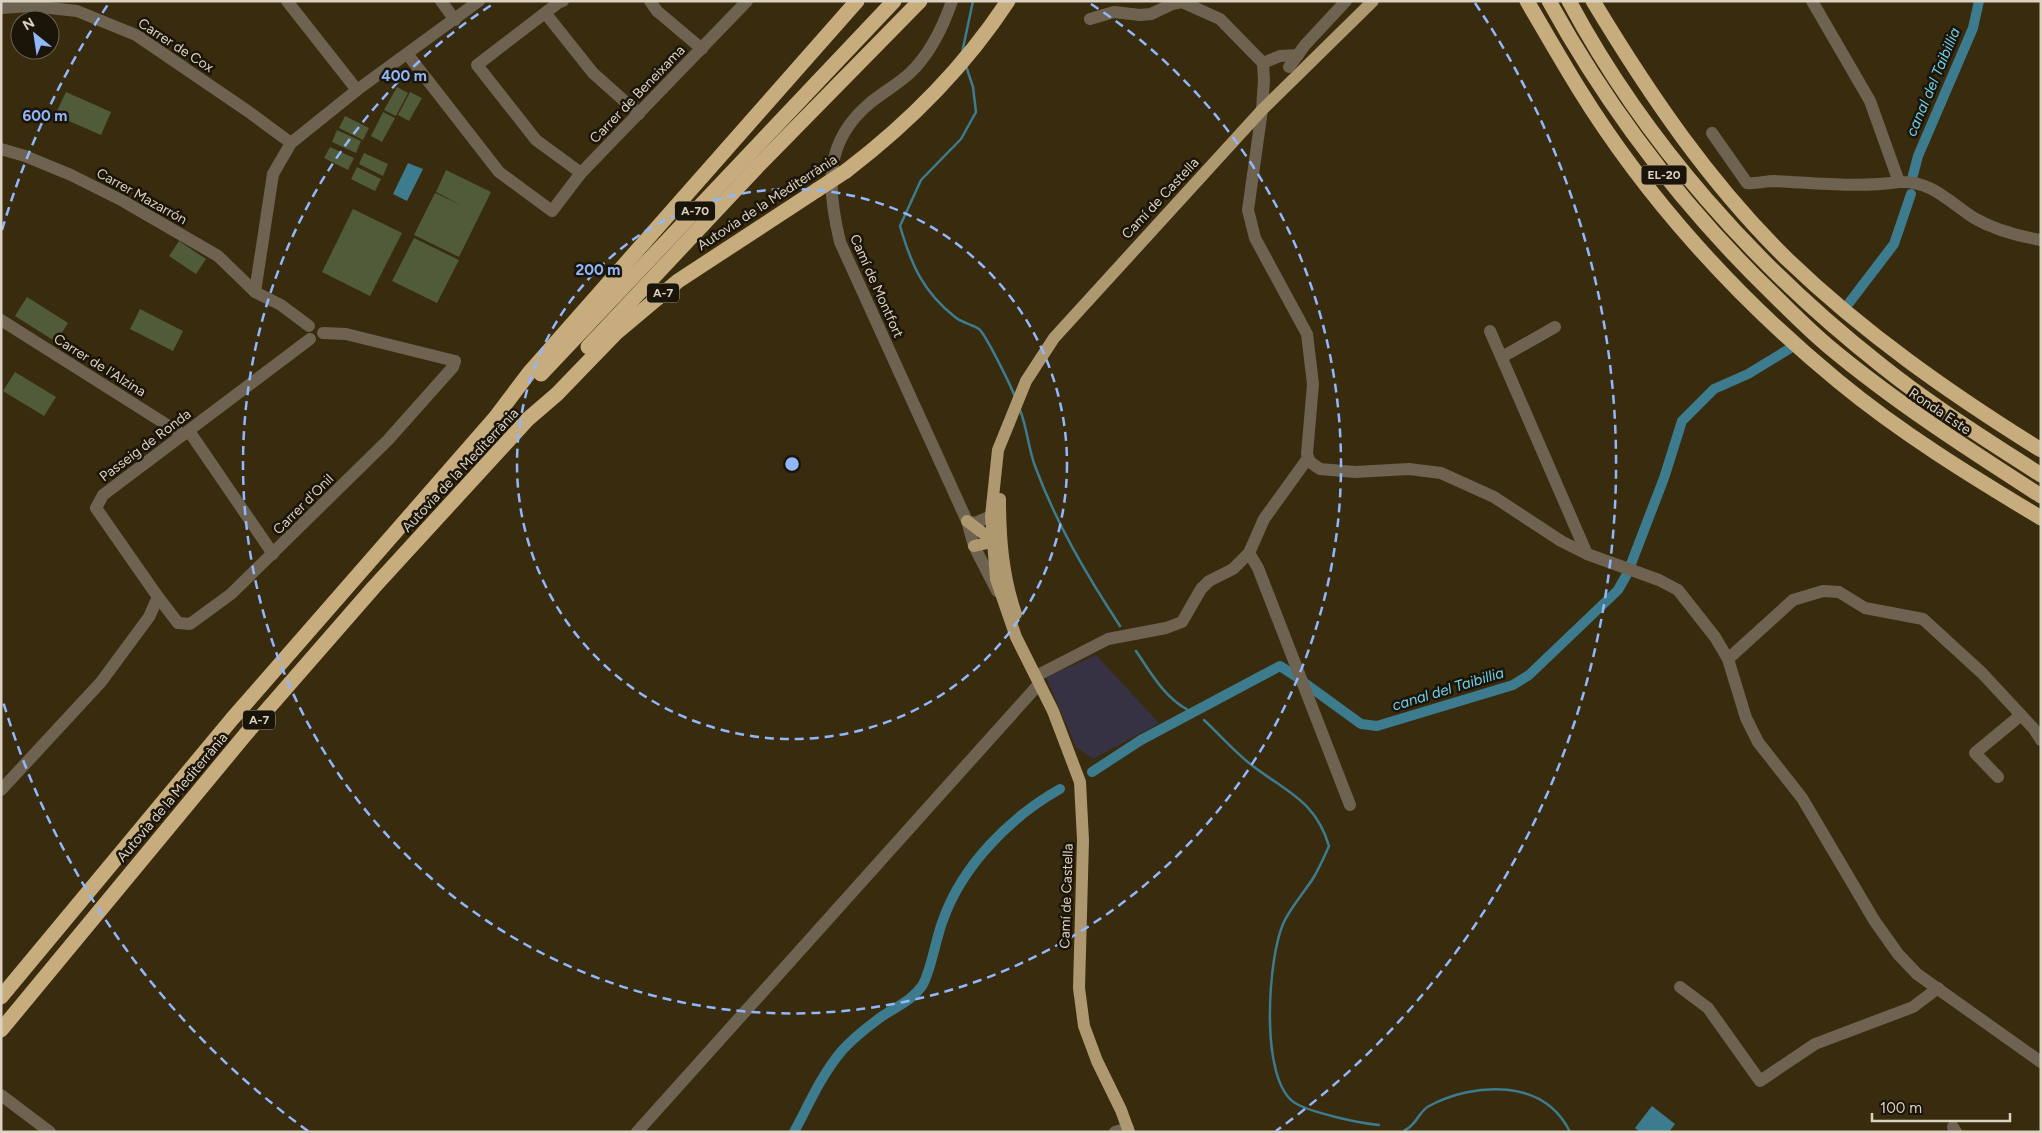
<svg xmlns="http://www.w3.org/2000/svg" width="2042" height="1133" font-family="Figtree,sans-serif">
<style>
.commercial{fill:#363243}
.green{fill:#505b39}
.water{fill:#3c7c8e}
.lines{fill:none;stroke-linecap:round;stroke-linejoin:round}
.stream{stroke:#3c7c8e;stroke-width:2.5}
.canal{stroke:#3c7c8e;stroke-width:10}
.minor{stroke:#6e6350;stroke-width:12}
.major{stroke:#ae9870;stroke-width:12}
.highway{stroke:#c7ac7d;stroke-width:15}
.highway-bridge{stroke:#c7ac7d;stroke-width:15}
.ring{fill:none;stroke:#91b8fd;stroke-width:2.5;stroke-dasharray:9 6}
.labels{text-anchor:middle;stroke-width:5;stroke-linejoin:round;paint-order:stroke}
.shield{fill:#1b1509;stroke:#a1998a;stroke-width:1}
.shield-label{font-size:12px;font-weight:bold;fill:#dbd2c2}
.street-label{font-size:14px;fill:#dbd2c2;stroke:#1b1509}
.water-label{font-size:15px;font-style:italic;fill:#6ed1ed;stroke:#1b1509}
.centre{fill:#91b8fd;stroke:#1b1509;stroke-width:2.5}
.ring-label{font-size:15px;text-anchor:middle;font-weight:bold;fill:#91b8fd;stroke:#1b1509;stroke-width:5;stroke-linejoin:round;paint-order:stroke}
</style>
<rect width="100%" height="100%" fill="#392b0d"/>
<!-- commercial -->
<polygon class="commercial" points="1096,655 1159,723 1093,759 1076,747 1046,677"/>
<!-- green -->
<g class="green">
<polygon points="397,87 408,93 396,116 384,110"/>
<polygon points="66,92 111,112 101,135 55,115"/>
<polygon points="410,92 422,98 409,121 398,115"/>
<polygon points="383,112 395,118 382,142 371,136"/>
<polygon points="345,116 369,128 363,140 339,128"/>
<polygon points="337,130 361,141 356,153 332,142"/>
<polygon points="330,147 354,158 348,170 324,158"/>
<polygon points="364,153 388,164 383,176 359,164"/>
<polygon points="357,167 381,179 375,191 351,179"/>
<polygon points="446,170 491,192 459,257 414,235 435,193 461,205 436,192"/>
<polygon points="353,209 402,233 370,296 322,272"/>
<polygon points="414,238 459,260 437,303 392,281"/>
<polygon points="179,241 206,259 196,274 169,256"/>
<polygon points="27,297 68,323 56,342 15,316"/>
<polygon points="140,309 183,331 173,351 130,329"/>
<polygon points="15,372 56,397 44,416 3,391"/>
</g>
<!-- water -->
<g class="water">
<polygon points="408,163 423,169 407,201 393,194"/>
<polygon points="1652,1106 1675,1124 1669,1132 1640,1132 1635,1128"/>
</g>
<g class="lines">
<!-- stream -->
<g class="stream">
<polyline points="962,53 973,1"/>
<path d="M966 66 973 87 976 112 961 139 921 180 900 226C911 264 923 292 955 317 962 323 972 324 979 329 986 335 1011 386 1015 397"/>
<path d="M1020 410C1027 427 1028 447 1035 466 1056 523 1086 574 1120 626"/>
<path d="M1136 651C1151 673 1164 697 1188 710"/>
<path d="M1204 720C1219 734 1233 750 1249 763 1284 791 1315 799 1329 846 1324 857 1319 869 1312 880 1302 895 1290 908 1283 924 1268 959 1259 1080 1295 1103 1312 1113 1358 1123 1379 1125"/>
<path d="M1405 1130C1416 1126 1419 1111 1429 1106 1475 1082 1544 1078 1570 1132"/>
</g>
<!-- canal -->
<g class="canal">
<polyline points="1913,175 1918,156 1973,28 1979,1"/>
<polyline points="1849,303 1894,244 1911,194"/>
<polyline points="1631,564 1664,478 1682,421 1714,389 1748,374 1789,349"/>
<polyline points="1306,684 1361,724 1377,726 1513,685 1529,675 1618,590 1627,574"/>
<polyline points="1092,772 1141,740 1280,666 1300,679"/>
<path d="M794 1132C808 1106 821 1076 840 1053 850 1041 865 1029 877 1020 892 1008 910 1003 922 986 931 972 936 937 943 920 962 866 1010 817 1060 789"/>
</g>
<!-- minor -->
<g class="minor">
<polyline points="287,1 357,90"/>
<polyline points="441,1 455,20"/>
<polyline points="563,1 558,3 477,65 536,140 581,173"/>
<polyline points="650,1 657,11 702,49"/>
<path d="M952 1C943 27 930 54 910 73 897 85 883 92 870 103 823 142 827 188 840 242L967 521 974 546 997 591"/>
<path d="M1812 1 1870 101 1899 182C1931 180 1949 202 1974 218 1995 230 2017 236 2041 240"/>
<polyline points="1,8 31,6 77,11 136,35 249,112 291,143"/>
<polyline points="546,14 593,73 639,114"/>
<polyline points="1090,19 1114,12 1140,15 1151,14 1172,4 1182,2 1220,19 1263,63 1264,80 1262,110 1248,210 1255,238 1307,334 1313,384 1307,454 1310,462 1320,469 1355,472 1409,469 1441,473 1494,497 1561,541 1587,554 1659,580 1678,590 1715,637 1728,659 1746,718 1758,742 1802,798 1874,920 1898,954 1917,974 2041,1062"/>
<polyline points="408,55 499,172 552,211 581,173 747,1"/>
<polyline points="1263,63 1280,56 1298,55"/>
<polyline points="1289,67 1305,45 1346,1"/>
<path d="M1712 133 1747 183C1756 184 1765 181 1774 181 1816 183 1857 188 1899 182"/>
<polyline points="1,149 25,156 71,175 123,201 218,256 255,292 281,305 309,326"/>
<polyline points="255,292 273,174 291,143 357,90 479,1"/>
<polyline points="1,320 183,435"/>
<polyline points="1490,331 1587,554"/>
<polyline points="310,339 103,495 96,508 158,597 178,623 190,624 231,594 388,440 453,367 455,361 346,334 323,333"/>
<polyline points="1502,357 1555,327"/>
<polyline points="189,431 273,554"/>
<polyline points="967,521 975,523 991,516"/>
<polyline points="1249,553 1258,568 1350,805"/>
<polyline points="1728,659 1793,600 1823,591 1839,592 1865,608 1923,619 1982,673 2034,729 2041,740"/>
<polyline points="1036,676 1108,639 1166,628 1182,622 1201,589 1209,581 1233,569 1249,553 1264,519 1308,458"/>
<polyline points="1998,777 1975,753 2021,715"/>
<polyline points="1,790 101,682 149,617 158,597"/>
<polyline points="1680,987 1708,1008 1760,1081 1815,1044 1913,1007 1938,988"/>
<polyline points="1,1095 50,1132"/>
<polyline points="1953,1127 1956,1132"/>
<polyline points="637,1132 1039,684"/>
<polyline points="1115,1132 1128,1128"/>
</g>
<!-- major -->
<g class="major">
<path d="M1000 499C1000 539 1003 576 1016 614"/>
<polyline points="967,521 988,537 995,545"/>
<polyline points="974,546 992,542 995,536"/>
<polyline points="1129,1132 1121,1110 1097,1061 1084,1026 1079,988 1083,840 1080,782 1053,711 1016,637 996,579 991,516 998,450 1026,381 1054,338 1262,110 1373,1"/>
</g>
<!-- highway -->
<g class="highway">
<path d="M1527 1C1544 30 1561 60 1579 89 1647 199 1738 299 1838 381 1901 433 1971 476 2041 518"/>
<path d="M1549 1C1609 110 1684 208 1773 294 1791 312 1809 330 1828 346 1895 402 1968 449 2041 496"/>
<path d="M1569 1C1645 143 1756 267 1882 366 1932 406 1987 440 2041 475"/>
<path d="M1593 1C1649 94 1710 184 1788 260 1865 334 1951 394 2041 450"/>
<path d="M846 171C909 123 964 68 1008 1"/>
<polyline points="588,347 757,167 920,1"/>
<polyline points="541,374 894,1"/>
<polyline points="1,997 232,719 495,418 529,373 857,1"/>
<polyline points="1,1030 245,735 374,587 528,419 557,394 616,333 678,281 817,190"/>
</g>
<!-- highway-bridge -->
<polyline class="highway-bridge" points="817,190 846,171"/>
</g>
<!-- distance rings -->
<g class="ring">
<circle cx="792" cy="464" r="275"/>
<path d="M1091 4A549 549 0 1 1 493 4"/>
<path d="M308 1131A824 824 0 0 1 2 698M2 230A824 824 0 0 1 109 3M1475 3A824 824 0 0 1 1276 1131"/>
</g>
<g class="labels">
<!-- shield labels -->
<g class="shield">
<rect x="1641.5" y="165.5" width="45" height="19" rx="4"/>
<rect x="675" y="201.5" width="40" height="19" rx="4"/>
<rect x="647" y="283.5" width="32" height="19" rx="4"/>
<rect x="243" y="710.5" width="32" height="19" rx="4"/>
</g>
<g class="shield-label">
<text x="1664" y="179">EL-20</text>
<text x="695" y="215">A-70</text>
<text x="663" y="297">A-7</text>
<text x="259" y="724">A-7</text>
</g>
<!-- street labels -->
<g class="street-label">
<text transform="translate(176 45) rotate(33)" y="5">Carrer de Cox</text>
<text transform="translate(637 94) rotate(-46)" y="5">Carrer de Beneixama</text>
<text transform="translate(142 196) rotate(29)" y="5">Carrer Mazarrón</text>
<text transform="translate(1160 198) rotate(-47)" y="5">Camí de Castella</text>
<text transform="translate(767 202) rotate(-33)" y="5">Autovia de la Mediterrània</text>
<text transform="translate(877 286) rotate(66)" y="5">Camí de Montfort</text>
<text transform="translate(100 365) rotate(32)" y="5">Carrer de l'Alzina</text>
<text transform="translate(1940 411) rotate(34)" y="5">Ronda Este</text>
<text transform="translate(145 445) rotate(-37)" y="5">Passeig de Ronda</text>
<text transform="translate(460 470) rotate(-47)" y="5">Autovia de la Mediterrània</text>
<text transform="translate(303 504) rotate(-45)" y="5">Carrer d'Onil</text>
<text transform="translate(172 797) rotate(-50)" y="5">Autovia de la Mediterrània</text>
<text transform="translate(1066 896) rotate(-88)" y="5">Camí de Castella</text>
</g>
<!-- water labels -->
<g class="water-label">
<text transform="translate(1933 82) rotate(-67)" y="5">canal del Taibillia</text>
<text transform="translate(1448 689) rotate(-17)" y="5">canal del Taibillia</text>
</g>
</g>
<circle cx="792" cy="464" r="8" class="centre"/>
<g class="ring-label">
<text x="404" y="81">400 m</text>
<text x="45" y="121">600 m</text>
<text x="598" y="275">200 m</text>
</g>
<!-- border -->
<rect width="2042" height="1133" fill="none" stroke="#dbd2c2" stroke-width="5"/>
<!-- north arrow -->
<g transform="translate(35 35) rotate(330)"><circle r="24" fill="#1b1509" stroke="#686153"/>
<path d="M0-4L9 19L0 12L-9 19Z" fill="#91b8fd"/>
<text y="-8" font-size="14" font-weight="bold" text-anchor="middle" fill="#dbd2c2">N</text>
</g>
<!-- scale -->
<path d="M1872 1113v8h138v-8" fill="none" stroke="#dbd2c2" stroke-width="2.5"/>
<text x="1880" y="1113" font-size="15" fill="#dbd2c2" stroke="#1b1509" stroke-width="4" paint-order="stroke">100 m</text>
</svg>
